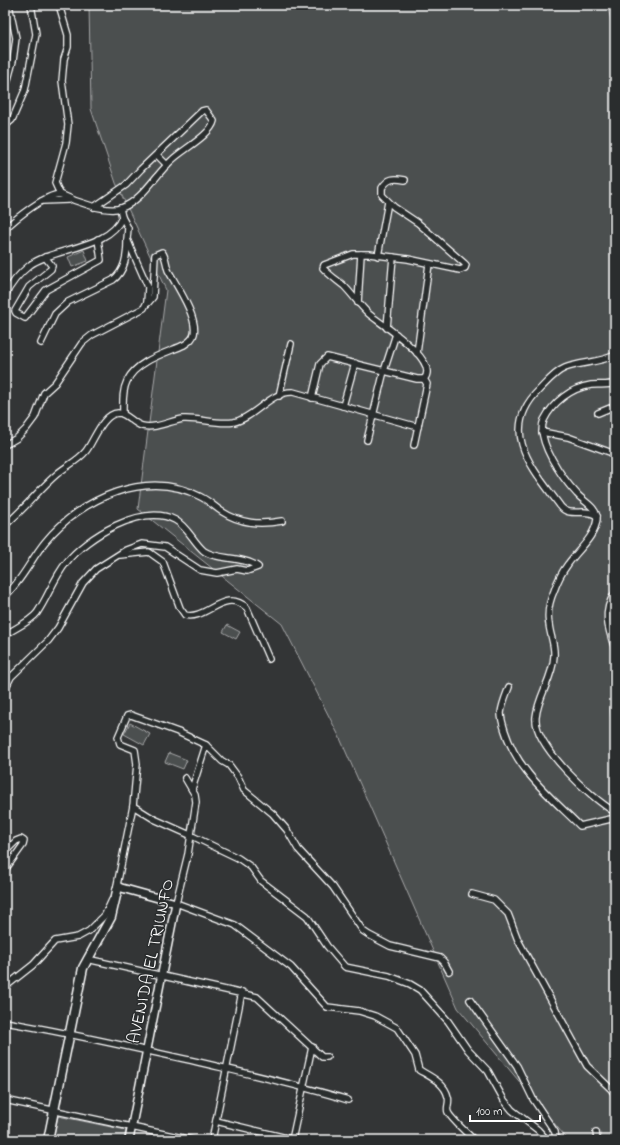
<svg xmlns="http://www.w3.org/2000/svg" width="620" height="1145" font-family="'Indie Flower',sans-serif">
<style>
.green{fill:#4c4f50;stroke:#a6a7a8}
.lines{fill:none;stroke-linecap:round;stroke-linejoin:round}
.minor-casing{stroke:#fff;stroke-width:8}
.tertiary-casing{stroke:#fff;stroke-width:10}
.secondary-casing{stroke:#fff;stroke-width:11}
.minor{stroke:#2a2d2e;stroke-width:5.5}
.tertiary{stroke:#2a2d2e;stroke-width:7}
.secondary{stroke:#2a2d2e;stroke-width:8}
.labels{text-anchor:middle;stroke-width:3;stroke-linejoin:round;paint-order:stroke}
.street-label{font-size:18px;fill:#fff;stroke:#2a2d2e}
</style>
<rect width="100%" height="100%" fill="#333536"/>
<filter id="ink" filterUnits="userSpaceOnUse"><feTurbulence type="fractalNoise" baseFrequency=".025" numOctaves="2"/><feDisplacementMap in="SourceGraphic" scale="8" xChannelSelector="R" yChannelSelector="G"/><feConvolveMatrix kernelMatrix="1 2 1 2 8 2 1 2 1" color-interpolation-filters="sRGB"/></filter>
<g filter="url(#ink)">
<!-- green -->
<g class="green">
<polygon points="89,5 607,5 615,35 615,1140 568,1140 458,1008 339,736 282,624 138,509 166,290 116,183 91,109"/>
<polygon points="84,250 88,261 72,267 68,257"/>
<polygon points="227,625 240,632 236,639 223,632"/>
<polygon points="130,723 150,734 144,745 124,734"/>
<polygon points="169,753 187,760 183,769 165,762"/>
<polygon points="58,1116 126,1130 124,1140 53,1140"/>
</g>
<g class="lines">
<defs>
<g id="minor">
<polyline points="59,5 68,35 68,47 64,59 62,81 68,125 66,143 55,183 60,194"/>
<polyline points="5,91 13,61 16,38 9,5"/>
<polyline points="5,126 12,120 25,90 36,34 31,5"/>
<polyline points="157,155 167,165"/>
<polyline points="42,201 69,200"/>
<path d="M5 229C16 218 45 195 60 194 74 201 106 213 121 208 142 201 156 174 172 160 182 150 211 135 214 121L206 110 202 111 141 169 126 185 94 207"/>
<polyline points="378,256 388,202"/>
<polyline points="45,257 52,266 51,269 29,287 15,311 16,313 25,318 46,290 101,260 98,239"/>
<path d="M5 296C10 285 20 273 30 265 53 248 111 248 122 217L120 208"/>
<polyline points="358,303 361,254"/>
<polyline points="387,328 393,257"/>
<path d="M41 343 55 314 68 302 113 280C125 271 127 256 127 241"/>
<polyline points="417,353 429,264"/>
<path d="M615 383C607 386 599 384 591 385 571 388 553 402 544 420 535 440 563 479 577 494 584 502 597 507 597 519 595 537 578 550 568 564 562 572 557 582 554 591 550 600 547 613 549 624 550 635 555 645 554 656 553 678 538 696 536 717 533 745 592 799 615 812"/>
<polyline points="279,396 291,344"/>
<path d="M312 398 320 364 327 357 417 379H424C441 361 381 324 369 314 359 305 353 295 344 286 337 280 329 275 323 268L324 265 353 254H369L408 259 460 270 465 268 466 265 464 263 418 223 394 207 382 195V188C388 178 394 178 405 180"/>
<polyline points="343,406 355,363"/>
<polyline points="598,413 615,406"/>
<path d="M123 414C123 403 122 391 127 381 136 361 166 353 184 345 189 342 193 339 194 334 198 317 176 285 168 270 166 264 166 257 162 252L155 255 153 297 148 303"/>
<polyline points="542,432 568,437 615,454"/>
<polyline points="367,440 384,371 396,334"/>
<polyline points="5,445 17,438 26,429 35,417 44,393 55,383 82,343 92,335 144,308 147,302 148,287 133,253 127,239 128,228 122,217"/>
<polyline points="414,445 427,384 424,379"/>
<path d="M597 516C586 507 570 518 561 507 534 470 497 432 539 390 546 383 555 372 565 368 581 362 599 363 615 355"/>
<path d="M5 525C24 510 39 489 57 474 66 466 78 461 86 451 94 441 102 414 118 413 127 413 133 424 142 426 156 429 170 421 183 419 201 418 217 425 234 422 254 418 271 391 293 392L418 427"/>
<path d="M120 555 149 552 163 562 180 608 185 615C206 621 224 587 247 608L269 659"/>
<path d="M615 593C602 611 608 629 615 649"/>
<path d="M5 596C22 581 31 559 45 542 81 498 147 468 201 497 209 501 215 507 221 511 241 524 260 525 282 521"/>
<path d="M5 635C15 628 30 622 37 613 48 597 54 578 66 563 86 537 143 503 175 520 188 527 193 542 204 551 216 560 244 556 258 567L247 571 237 569 217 573 200 570 165 547 142 544 126 550 96 569 83 583 58 628 48 641 11 677 5 689"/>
<path d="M509 687C506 695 502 704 501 713 501 719 503 725 505 731 518 772 551 797 580 826L615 818"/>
<polyline points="615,699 614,709 615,718"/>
<path d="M185 778 195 795 196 802 188 854 176 903 235 925 291 967 327 1007 359 1011 375 1016 397 1028 415 1055 419 1070C431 1077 445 1083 448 1097 450 1102 446 1108 448 1112 450 1118 468 1134 474 1140"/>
<polyline points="192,789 206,745"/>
<polyline points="133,806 154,819 190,835 238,858 251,867 261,881 307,916 327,946 345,967 389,976 410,984 420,990 448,1021 468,1050 488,1071 504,1100 512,1110 538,1130 547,1140"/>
<polyline points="5,852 16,841 21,839 24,841 23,845 5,870"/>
<polyline points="116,890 133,806 137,764 135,750 120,744 118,737 127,716 131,715 178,732 206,745 222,761 229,765 238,777 244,790 273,814 287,830 298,849 333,887 363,931 369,935 390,946 440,958 444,962 449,971"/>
<polyline points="472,894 494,900 508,914 518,940 587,1066 610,1088 615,1094"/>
<polyline points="87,959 257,997 322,1057 327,1057"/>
<polyline points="5,987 33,965 55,941 78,937 89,931 105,915 112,900"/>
<polyline points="470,1000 517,1066 533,1099 555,1132 556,1140"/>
<path d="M5 1022C70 1033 134 1048 198 1062 249 1074 299 1085 348 1100"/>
<polyline points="5,1100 192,1140"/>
<polyline points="216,1121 295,1140"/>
<polyline points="596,1132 597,1140"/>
<polyline points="212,1140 242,992"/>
<polyline points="292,1140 312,1047"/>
</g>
<polyline id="tertiary" points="118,887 176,903 129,1140"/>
<polyline id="secondary" points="48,1140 83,968 111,917 118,887"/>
</defs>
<!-- minor casing -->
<use href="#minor" class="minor-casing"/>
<!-- tertiary casing -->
<use href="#tertiary" class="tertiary-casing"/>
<!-- secondary casing -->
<use href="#secondary" class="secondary-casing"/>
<!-- minor -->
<use href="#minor" class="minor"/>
<!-- tertiary -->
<use href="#tertiary" class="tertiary"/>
<!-- secondary -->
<use href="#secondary" class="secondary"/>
</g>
</g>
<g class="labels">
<!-- street labels -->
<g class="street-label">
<text transform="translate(150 961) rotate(-78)" y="6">AVENIDA EL TRIUNFO</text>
</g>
</g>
<!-- margin -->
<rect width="620" height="1145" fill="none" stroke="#2a2d2e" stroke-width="20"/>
<rect x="10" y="10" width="600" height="1125" fill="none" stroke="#fff" stroke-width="1.5" filter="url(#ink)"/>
<!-- scale -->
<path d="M470 1115v6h70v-6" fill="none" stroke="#ffffff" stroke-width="2"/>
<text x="476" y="1115" font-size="12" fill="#ffffff" stroke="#2a2d2e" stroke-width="3" paint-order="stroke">100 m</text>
</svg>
